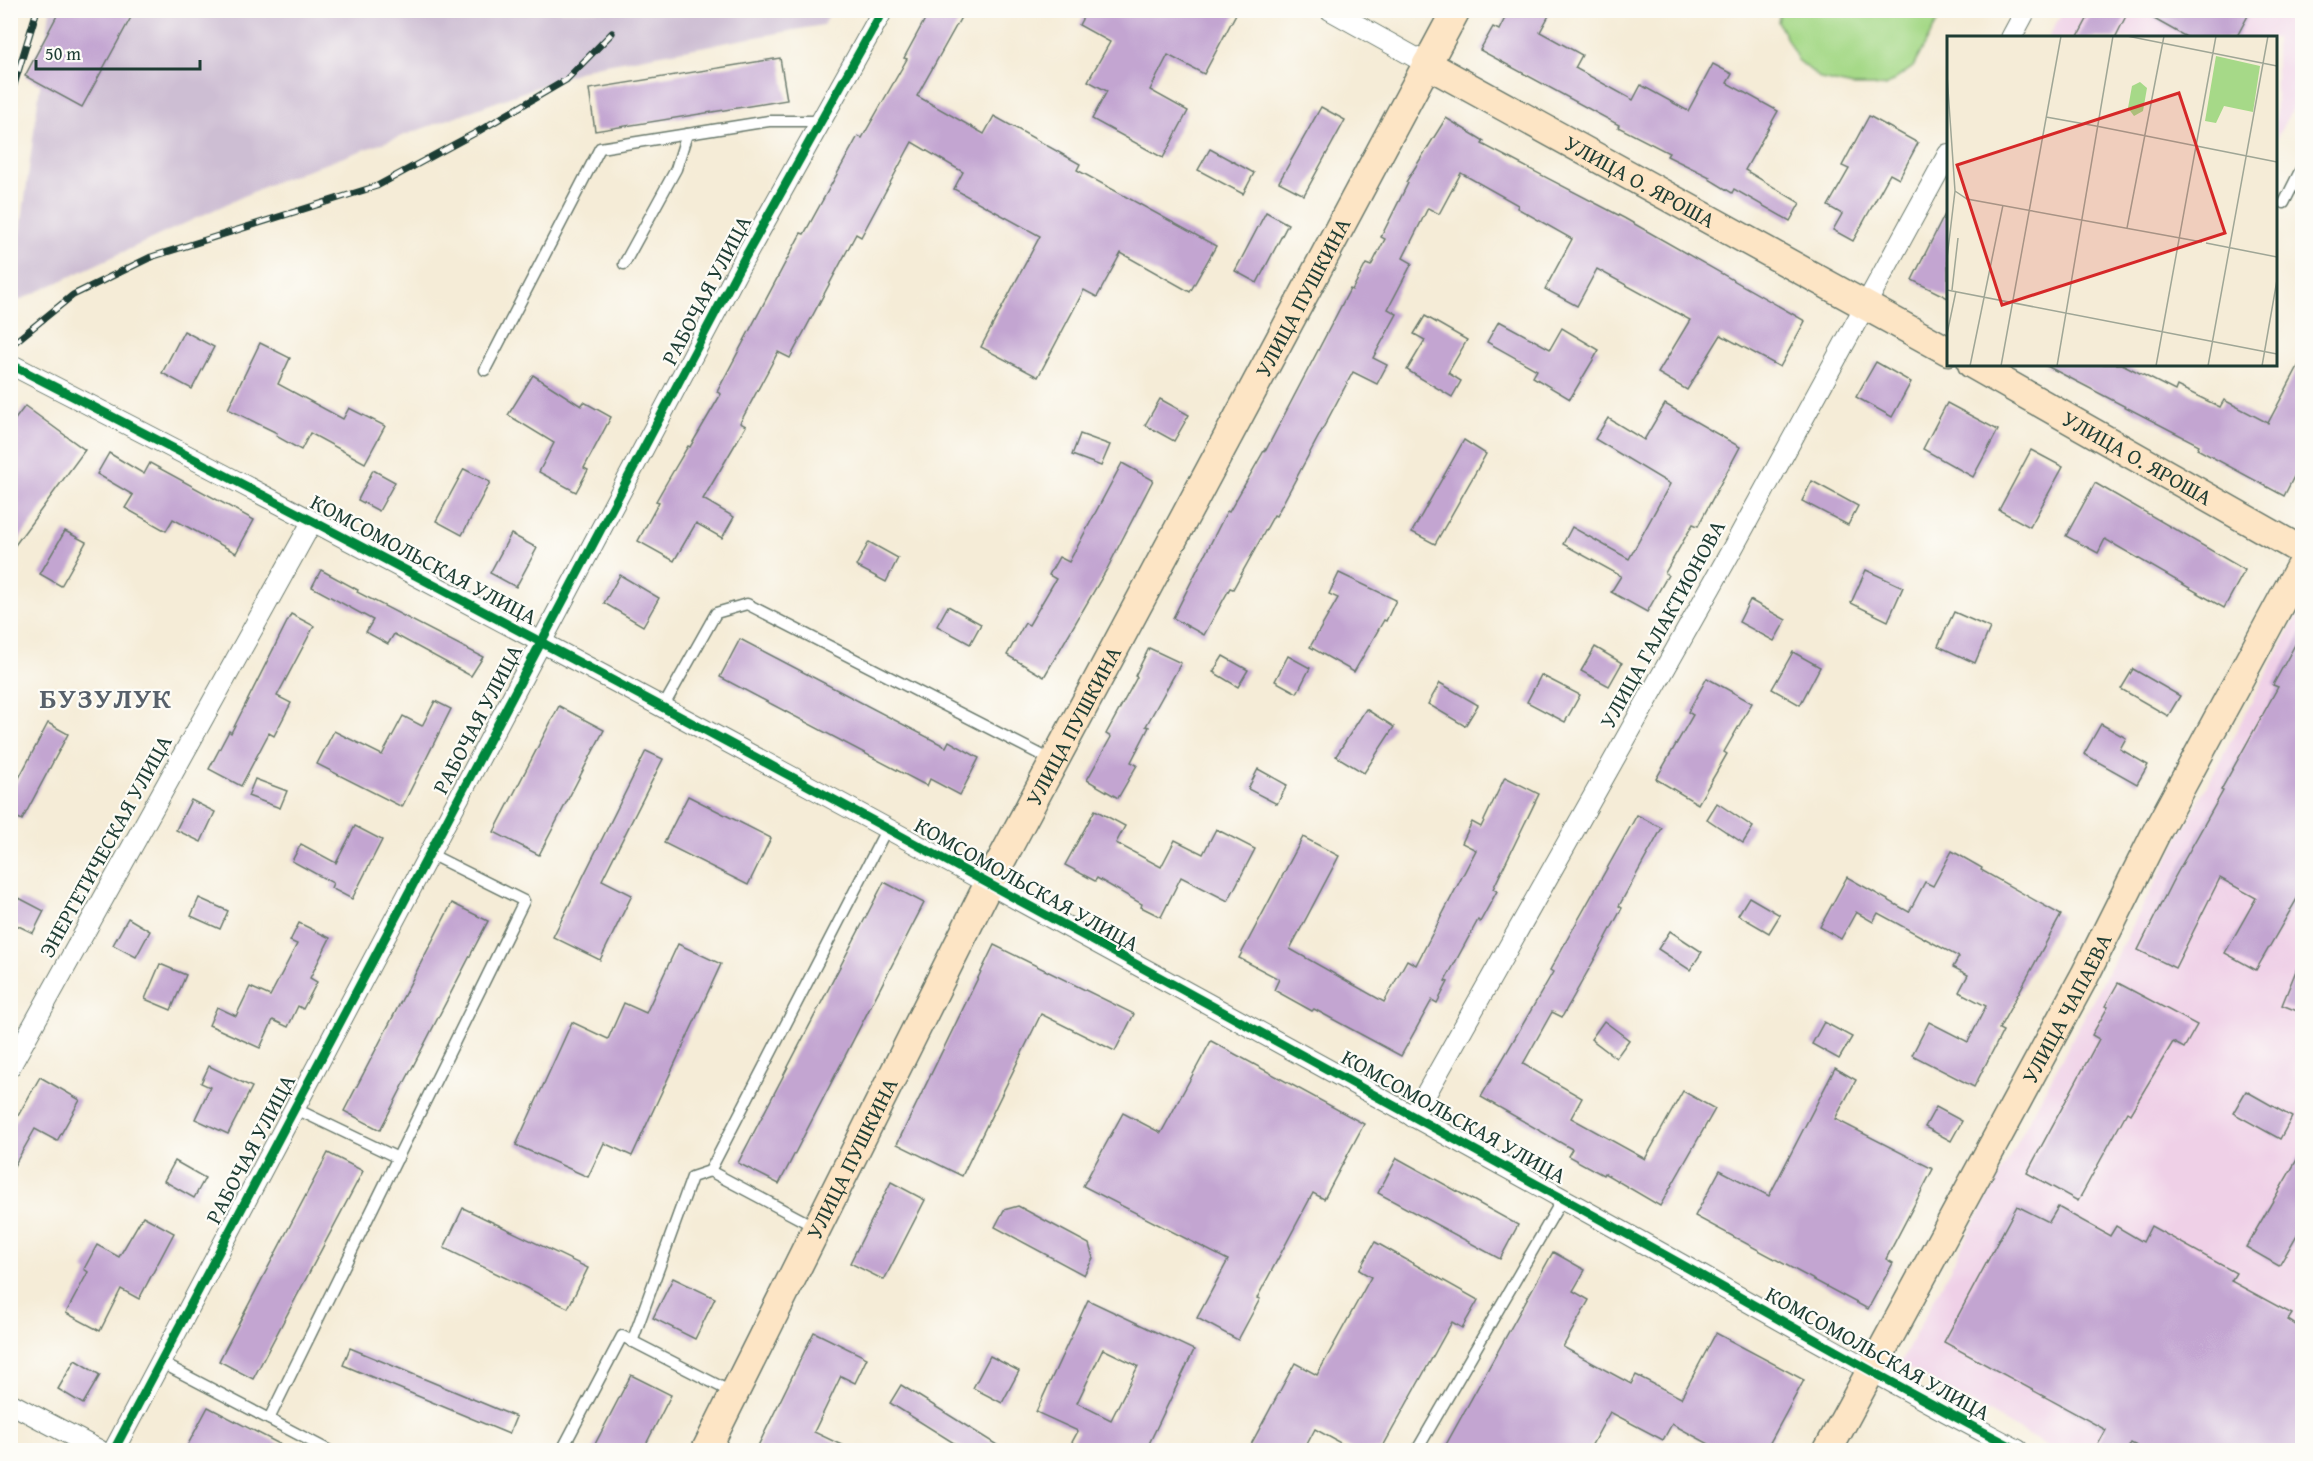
<svg xmlns="http://www.w3.org/2000/svg" width="2313" height="1461" font-family="'Gentium Book Plus',serif">
<style>
.built{fill:#efd0e7}
.industrial{fill:#cdbed3}
.green{fill:#a6d988;stroke:#628b5e;stroke-width:1.5}
.building{fill:#c3a5d1;fill-rule:evenodd}
.lines{fill:none;stroke-linecap:round;stroke-linejoin:round}
.lane-casing{stroke:#6a7a6d;stroke-width:13}
.street-casing{stroke:#6a7a6d;stroke-width:22}
.secondary-casing{stroke:#6a7a6d;stroke-width:31}
.lane{stroke:#fff;stroke-width:10}
.street{stroke:#fff;stroke-width:20}
.secondary{stroke:#fde5c5;stroke-width:28}
.rail-casing{stroke:#1f3d34;stroke-width:7}
.rail{stroke:#fdfcf7;stroke-width:4.5;stroke-dasharray:14;stroke-linecap:butt}
.cycleway-casing{stroke:#fdfcf7;stroke-width:13}
.cycleway{stroke:#00873e;stroke-width:9}
.labels{text-anchor:middle;stroke-width:4.5;stroke-linejoin:round;paint-order:stroke}
.street-label{font-size:22px;fill:#1f3d34;stroke:#fdfcf7}
.district-label{font-size:28px;font-weight:bold;letter-spacing:1.5px;fill:#58616b;stroke:#fdfcf7}
.inset-road{fill:none;stroke:#9fa696;stroke-width:1.5}
.view{fill:#d62828;fill-opacity:0.15;stroke:#d62828;stroke-width:3}
.inset-edge{fill:none;stroke:#1f3d34;stroke-width:3}
</style>
<rect width="100%" height="100%" fill="#fdfcf7"/>
<filter id="ink" filterUnits="userSpaceOnUse"><feTurbulence type="fractalNoise" baseFrequency=".0167" numOctaves="2"/><feDisplacementMap in="SourceGraphic" scale="12" xChannelSelector="R" yChannelSelector="G"/><feConvolveMatrix kernelMatrix="1 2 1 2 8 2 1 2 1" color-interpolation-filters="sRGB"/></filter>
<filter id="wash" filterUnits="userSpaceOnUse"><feTurbulence type="fractalNoise" baseFrequency=".008" numOctaves="4" result="noise"/><feDisplacementMap in="SourceGraphic" scale="24" xChannelSelector="R" yChannelSelector="G"/><feGaussianBlur stdDeviation="1.35" result="paint"/><feColorMatrix in="noise" values="0 0 0 0 0 0 0 0 0 0 0 0 0 0 0 0 0 1.4 0 .05"/><feComposite in="paint" operator="in"/></filter>
<g filter="url(#wash)">
<rect width="100%" height="100%" fill="#f5ecd7"/>
<!-- built -->
<g class="built">
<polygon points="2063,11 2302,11 2302,90 2276,139 2276,38 2048,38"/>
<polygon points="2302,607 2302,1450 2054,1450 1900,1363"/>
</g>
<!-- industrial -->
<polygon class="industrial" points="50,11 832,11 823,25 595,66 272,183 11,304"/>
<!-- green -->
<polygon class="green" points="1780,11 1780,10 1943,11 1913,67 1886,86 1853,86 1821,79 1798,60 1778,22"/>
<g id="blocks">
<!-- building -->
<g class="building">
<polygon points="60,10 135,10 82,107 25,76"/>
<polygon points="930,10 965,10 917,96 984,134 994,116 1080,164 1077,170 1216,246 1190,292 1121,253 1097,297 1084,290 1038,377 981,347 1040,236 954,189 963,172 912,142 861,237 856,234 790,358 778,352 740,423 746,426 703,499 734,517 722,538 696,523 674,561 638,541 659,502 656,501 668,480 688,446 690,447 721,394 717,392 801,233 804,234 858,136 862,138 907,59 904,58"/>
<polygon points="1087,10 1238,10 1204,74 1168,55 1150,90 1188,111 1163,158 1092,119 1107,91 1088,81 1110,42 1079,25"/>
<polygon points="1509,10 1552,10 1540,32 1582,55 1575,68 1633,100 1641,85 1688,111 1713,64 1732,74 1727,83 1778,111 1745,170 1800,203 1790,221 1734,189 1732,193 1709,179 1710,177 1667,156 1669,153 1618,127 1619,125 1480,50 1493,27 1499,30"/>
<polygon points="2092,10 2129,10 2115,38 2077,38"/>
<polygon points="2138,10 2251,10 2236,38 2188,38"/>
<polygon points="780,58 787,100 595,131 589,89"/>
<polygon points="1321,107 1345,120 1304,195 1279,182"/>
<polygon points="1869,116 1918,143 1899,179 1890,174 1853,241 1833,230 1842,214 1828,206 1849,169 1842,166"/>
<polygon points="1446,118 1484,141 1482,144 1624,218 1805,321 1780,367 1721,335 1687,390 1658,373 1690,320 1597,269 1577,306 1545,289 1572,239 1517,208 1518,205 1461,173 1439,214 1428,208 1403,258 1412,263 1388,309 1397,314 1373,358 1387,365 1377,384 1353,372 1276,516 1274,515 1233,589 1230,588 1204,635 1173,618 1227,511 1229,512 1265,449 1266,450 1350,289 1352,290 1366,264 1371,266 1385,239 1381,237 1408,183 1406,182"/>
<polygon points="1210,149 1254,173 1243,194 1198,170"/>
<polygon points="1948,208 1948,298 1912,280"/>
<polygon points="1266,212 1288,224 1257,283 1235,271"/>
<polygon points="1425,316 1467,340 1448,373 1461,381 1452,397 1407,370 1425,340 1414,334"/>
<polygon points="1499,321 1550,349 1562,328 1599,350 1570,399 1533,377 1537,370 1487,342"/>
<polygon points="184,331 214,347 192,389 162,373"/>
<polygon points="260,343 290,358 278,384 343,419 349,408 385,426 365,463 310,433 301,450 276,436 277,433 228,409"/>
<polygon points="2302,359 2302,461 2284,496 2197,449 2199,445 2043,364 2122,364 2175,391 2177,386 2220,407 2224,400 2268,423"/>
<polygon points="1876,362 1911,382 1892,417 1856,397"/>
<polygon points="533,375 581,406 584,402 611,417 584,468 588,470 576,492 539,472 554,443 508,415"/>
<polygon points="1160,399 1189,415 1174,441 1145,425"/>
<polygon points="1947,403 1998,430 1973,477 1923,449"/>
<polygon points="1665,404 1740,447 1698,526 1693,524 1665,573 1668,575 1647,612 1611,592 1621,576 1563,544 1572,527 1629,559 1670,484 1595,439 1608,418 1644,440"/>
<polygon points="25,406 85,450 10,552 10,426"/>
<polygon points="1080,434 1110,445 1101,466 1072,455"/>
<polygon points="1464,440 1486,454 1435,544 1412,532"/>
<polygon points="2031,450 2063,467 2030,527 1999,510"/>
<polygon points="109,453 144,474 150,463 254,520 236,553 173,519 166,531 125,508 133,495 97,474"/>
<polygon points="1122,463 1153,480 1107,569 1044,677 1007,655 1025,623 1029,625 1056,579 1049,575 1059,557 1069,562"/>
<polygon points="464,469 490,482 462,535 436,521"/>
<polygon points="373,470 395,482 379,511 358,500"/>
<polygon points="1812,481 1858,506 1848,525 1802,501"/>
<polygon points="2095,483 2245,570 2224,608 2105,539 2098,553 2066,536"/>
<polygon points="65,531 86,542 61,586 40,574"/>
<polygon points="511,534 537,548 516,587 490,573"/>
<polygon points="869,542 898,558 886,582 856,566"/>
<polygon points="321,570 358,590 357,592 483,657 471,676 394,634 388,644 366,632 373,620 312,587"/>
<polygon points="1866,570 1903,587 1888,621 1851,603"/>
<polygon points="1339,573 1396,600 1386,621 1384,620 1354,672 1310,647 1338,598 1329,594"/>
<polygon points="620,575 659,598 643,626 604,603"/>
<polygon points="1750,600 1786,620 1774,641 1739,622"/>
<polygon points="948,606 981,624 970,644 937,626"/>
<polygon points="1954,612 1990,628 1975,663 1938,646"/>
<polygon points="291,614 314,626 277,696 291,703 274,736 269,733 241,786 209,769 229,731 231,733"/>
<polygon points="2302,632 2302,890 2256,970 2225,953 2256,898 2220,878 2175,968 2138,950 2172,882 2223,791 2221,790 2278,687 2273,685"/>
<polygon points="740,639 946,747 949,741 979,758 960,795 930,779 927,786 720,677"/>
<polygon points="1595,647 1622,663 1609,686 1581,671"/>
<polygon points="1149,648 1181,663 1146,726 1149,727 1131,762 1137,765 1118,798 1087,780 1111,737 1106,734 1137,677 1135,676"/>
<polygon points="1793,652 1820,667 1800,705 1772,689"/>
<polygon points="1223,656 1248,670 1238,687 1213,672"/>
<polygon points="1288,656 1310,668 1297,693 1275,681"/>
<polygon points="2133,669 2180,696 2168,716 2121,689"/>
<polygon points="1541,675 1580,695 1565,722 1527,702"/>
<polygon points="1707,678 1752,703 1724,752 1727,754 1698,804 1656,779 1693,715 1688,712"/>
<polygon points="1440,683 1478,705 1465,726 1428,704"/>
<polygon points="435,701 451,709 402,807 317,764 334,731 382,755 403,716 422,726"/>
<polygon points="559,706 604,730 539,855 494,832"/>
<polygon points="1366,709 1394,727 1364,773 1336,756"/>
<polygon points="48,723 68,734 22,820 10,814 10,795"/>
<polygon points="2101,724 2126,738 2120,749 2148,765 2137,784 2084,754"/>
<polygon points="646,751 663,759 602,880 632,895 600,960 553,937"/>
<polygon points="1258,769 1287,785 1277,804 1248,789"/>
<polygon points="1505,777 1539,794 1493,889 1497,891 1480,922 1478,920 1445,981 1448,982 1437,1003 1432,1000 1401,1056 1314,1009 1312,1011 1274,990 1279,979 1239,958 1303,837 1339,856 1290,949 1384,1002 1407,960 1416,965 1476,850 1462,843 1472,822 1481,827"/>
<polygon points="255,779 287,791 280,808 248,796"/>
<polygon points="688,796 771,838 748,885 664,843"/>
<polygon points="191,800 215,812 201,842 176,830"/>
<polygon points="1717,803 1753,827 1743,843 1707,819"/>
<polygon points="1095,810 1125,826 1116,843 1161,867 1175,840 1203,854 1216,829 1255,849 1228,901 1181,877 1161,917 1141,907 1142,904 1097,878 1095,881 1065,865"/>
<polygon points="1637,815 1662,828 1619,906 1622,908 1598,953 1562,1017 1552,1012 1523,1064 1582,1098 1571,1118 1645,1159 1683,1091 1715,1109 1660,1206 1604,1173 1603,1175 1568,1156 1572,1149 1481,1097 1553,972 1550,970"/>
<polygon points="355,826 382,840 352,899 331,888 333,883 292,861 301,844 336,863"/>
<polygon points="1952,851 1982,868 1981,870 2061,915 1999,1029 2003,1031 1974,1087 1912,1055 1929,1022 1968,1042 1986,1006 1959,992 1968,975 1953,967 1959,957 1878,913 1873,922 1856,912 1841,939 1820,927 1847,877 1909,912 1925,882 1933,886"/>
<polygon points="884,882 924,903 779,1184 738,1163"/>
<polygon points="1749,897 1780,915 1769,933 1738,915"/>
<polygon points="19,898 44,911 33,933 10,922 10,916"/>
<polygon points="199,898 228,911 220,929 191,916"/>
<polygon points="452,903 488,921 380,1130 344,1111"/>
<polygon points="128,918 150,931 136,957 113,945"/>
<polygon points="299,923 330,938 310,978 317,982 303,1009 298,1006 288,1027 273,1020 260,1048 209,1025 217,1007 236,1016 250,987 270,996 297,944 290,941"/>
<polygon points="1670,931 1702,952 1690,970 1658,949"/>
<polygon points="678,944 721,964 632,1156 604,1143 588,1177 516,1145 572,1022 608,1039 624,1003 646,1013"/>
<polygon points="994,945 1134,1014 1115,1051 1041,1014 962,1176 897,1144"/>
<polygon points="2302,956 2302,1013 2282,1005"/>
<polygon points="160,964 186,975 171,1010 145,999"/>
<polygon points="2118,983 2197,1025 2184,1048 2173,1042 2130,1114 2127,1112 2078,1201 2027,1173 2099,1039 2092,1035 2108,1007 2105,1006"/>
<polygon points="1604,1021 1629,1040 1616,1058 1591,1039"/>
<polygon points="1824,1022 1852,1037 1839,1059 1812,1044"/>
<polygon points="1211,1041 1364,1124 1324,1199 1313,1193 1257,1298 1260,1299 1238,1340 1197,1318 1228,1260 1083,1186 1123,1113 1161,1133"/>
<polygon points="209,1066 252,1087 228,1134 195,1119 210,1087 201,1083"/>
<polygon points="1835,1068 1856,1080 1835,1119 1933,1169 1886,1259 1893,1263 1868,1309 1695,1216 1720,1170 1769,1196"/>
<polygon points="40,1077 80,1100 57,1141 35,1129 10,1173 10,1130"/>
<polygon points="2246,1091 2292,1117 2280,1139 2233,1113"/>
<polygon points="1936,1107 1962,1121 1951,1141 1925,1127"/>
<polygon points="2302,1151 2302,1226 2279,1266 2246,1247"/>
<polygon points="328,1153 363,1171 253,1379 219,1361"/>
<polygon points="1397,1158 1518,1225 1500,1259 1378,1193"/>
<polygon points="175,1161 205,1178 194,1198 164,1181"/>
<polygon points="891,1182 925,1200 884,1280 850,1263"/>
<polygon points="1018,1206 1089,1244 1093,1258 1084,1275 995,1227 1004,1210"/>
<polygon points="2017,1206 2049,1222 2058,1207 2110,1236 2116,1226 2143,1242 2151,1226 2236,1273 2231,1281 2292,1314 2288,1320 2302,1329 2302,1450 2144,1450 2131,1443 2127,1450 2095,1450 2106,1430 1944,1342"/>
<polygon points="463,1208 588,1268 568,1308 444,1248"/>
<polygon points="143,1216 174,1233 139,1299 121,1289 100,1331 66,1313 88,1272 84,1269 97,1245 119,1257"/>
<polygon points="1375,1242 1478,1300 1462,1328 1452,1322 1381,1450 1353,1450 1315,1429 1304,1450 1248,1450 1295,1363 1317,1375 1371,1277 1359,1270"/>
<polygon points="1553,1252 1585,1270 1573,1291 1589,1300 1563,1347 1631,1384 1636,1375 1681,1398 1716,1333 1804,1380 1766,1450 1720,1450 1672,1424 1663,1440 1610,1412 1589,1450 1443,1450"/>
<polygon points="673,1278 715,1298 695,1339 653,1318"/>
<path d="M1088 1300 1194 1350 1146 1450H1079L1070 1446 1078 1431 1036 1412ZM1103 1349 1138 1366 1111 1420 1077 1403Z"/>
<polygon points="814,1332 867,1358 855,1383 841,1376 814,1432 852,1450 756,1450"/>
<polygon points="350,1348 516,1417 509,1434 343,1365"/>
<polygon points="990,1356 1019,1371 1002,1403 973,1388"/>
<polygon points="75,1360 100,1375 83,1404 58,1389"/>
<polygon points="631,1375 671,1395 643,1450 592,1450"/>
<polygon points="901,1385 1005,1450 965,1450 890,1403"/>
<polygon points="208,1407 291,1450 185,1450"/>
</g>
</g>
</g>
<g filter="url(#ink)">
<use href="#blocks" fill-opacity="0" stroke="#6a7a6d" stroke-width="1.5"/>
<g class="lines">
<defs>
<g id="lane">
<polyline points="2284,203 2302,167"/>
<polyline points="624,264 676,169 687,134"/>
<polyline points="485,370 600,148 769,121 822,121"/>
<polyline points="662,709 716,613 747,604 1053,761"/>
<polyline points="294,1108 398,1158"/>
<polyline points="817,1228 710,1171 886,830"/>
<polyline points="632,1342 692,1177 710,1171"/>
<polyline points="160,1362 328,1450"/>
<polyline points="269,1419 524,901 428,853"/>
<polyline points="562,1450 622,1336 733,1393"/>
<polyline points="1417,1450 1563,1198"/>
</g>
<g id="street">
<polyline points="1330,10 1427,64"/>
<polyline points="2011,38 2026,10"/>
<path d="M10 364C531 631 1044 913 1556 1195 1711 1279 1862 1369 2018 1450"/>
<polyline points="10,1067 312,522"/>
<polyline points="1413,1117 1730,553 1948,154"/>
<polyline points="10,1403 99,1450"/>
<polyline points="114,1450 739,268 883,10"/>
</g>
<g id="secondary">
<path id="s1" d="M1427 64 1948 351"/>
<path id="s2" d="M1972 364 2302 551"/>
<path id="s3" d="M706 1450 988 885 1456 10"/>
<path id="s4" d="M1828 1450 2085 975 2155 835 2302 563"/>
</g>
</defs>
<!-- lane casing -->
<use href="#lane" class="lane-casing"/>
<!-- street casing -->
<use href="#street" class="street-casing"/>
<!-- secondary casing -->
<use href="#secondary" class="secondary-casing"/>
<!-- lane -->
<use href="#lane" class="lane"/>
<!-- street -->
<use href="#street" class="street"/>
<!-- secondary -->
<use href="#secondary" class="secondary"/>
<defs>
<g id="rail">
<polyline points="10,98 37,10"/>
<polyline points="10,346 73,295 151,257 377,186 477,132 566,80 612,33"/>
</g>
</defs>
<!-- rail casing -->
<use href="#rail" class="rail-casing"/>
<!-- rail -->
<use href="#rail" class="rail"/>
<defs>
<g id="cycleway">
<path d="M10 364C531 631 1044 913 1556 1195 1711 1279 1862 1369 2018 1450"/>
<polyline points="114,1450 739,268 883,10"/>
</g>
</defs>
<!-- cycleway casing -->
<use href="#cycleway" class="cycleway-casing"/>
<!-- cycleway -->
<use href="#cycleway" class="cycleway"/>
</g>
</g>
<g class="labels">
<!-- street labels -->
<g class="street-label">
<text dy="8" stroke="none"><textPath href="#s1" startOffset="243">УЛИЦА О. ЯРОША</textPath></text>
<text transform="translate(706 290) rotate(-62)" y="8">РАБОЧАЯ УЛИЦА</text>
<text dy="8" stroke="none"><textPath href="#s3" startOffset="1298">УЛИЦА ПУШКИНА</textPath></text>
<text dy="8" stroke="none"><textPath href="#s2" startOffset="190">УЛИЦА О. ЯРОША</textPath></text>
<text transform="translate(424 559) rotate(28)" y="8">КОМСОМОЛЬСКАЯ УЛИЦА</text>
<text transform="translate(1662 624) rotate(-61)" y="8">УЛИЦА ГАЛАКТИОНОВА</text>
<text transform="translate(477 719) rotate(-62)" y="8">РАБОЧАЯ УЛИЦА</text>
<text dy="8" stroke="none"><textPath href="#s3" startOffset="812">УЛИЦА ПУШКИНА</textPath></text>
<text transform="translate(105 846) rotate(-61)" y="8">ЭНЕРГЕТИЧЕСКАЯ УЛИЦА</text>
<text transform="translate(1027 884) rotate(29)" y="8">КОМСОМОЛЬСКАЯ УЛИЦА</text>
<text dy="8" stroke="none"><textPath href="#s4" startOffset="502">УЛИЦА ЧАПАЕВА</textPath></text>
<text transform="translate(1454 1116) rotate(29)" y="8">КОМСОМОЛЬСКАЯ УЛИЦА</text>
<text transform="translate(250 1149) rotate(-62)" y="8">РАБОЧАЯ УЛИЦА</text>
<text dy="8" stroke="none"><textPath href="#s3" startOffset="326">УЛИЦА ПУШКИНА</textPath></text>
<text transform="translate(1878 1353) rotate(29)" y="8">КОМСОМОЛЬСКАЯ УЛИЦА</text>
</g>
<!-- district labels -->
<g class="district-label">
<text x="106" y="708">БУЗУЛУК</text>
</g>
</g>
<!-- overview -->
<g transform="translate(1947 36)">
<rect width="330" height="330" fill="#f5ecd7"/>
<path d="M269 20 313 30 306 76 277 70 269 87 258 85ZM193 46 200 52 196 75 187 80 181 72 185 50Z" fill="#a6d988"/>
<path class="inset-road" d="M180 0 330 30M0 39 8 155 0 222M99 81 149 90M149 90 330 126M8 155 20 163 255 206M180 192 217 0M259 207 330 221M0 254 330 318M5 254 11 202M0 298 9 255M23 330 56 169M54 330 114 0M110 330 166 0M209 330 269 0M261 330 321 0M315 330 330 244"/>
<path class="view" d="M232 57 278 197 55 269 10 129Z"/>
<rect width="330" height="330" class="inset-edge"/>
</g>
<!-- margin -->
<rect width="2313" height="1461" fill="none" stroke="#fdfcf7" stroke-width="36"/>
<!-- scale -->
<path d="M36 60v9h164v-9" fill="none" stroke="#1f3d34" stroke-width="3"/>
<text x="45" y="60" font-size="18" fill="#1f3d34" stroke="#fdfcf7" stroke-width="4.5" paint-order="stroke">50 m</text>
</svg>
